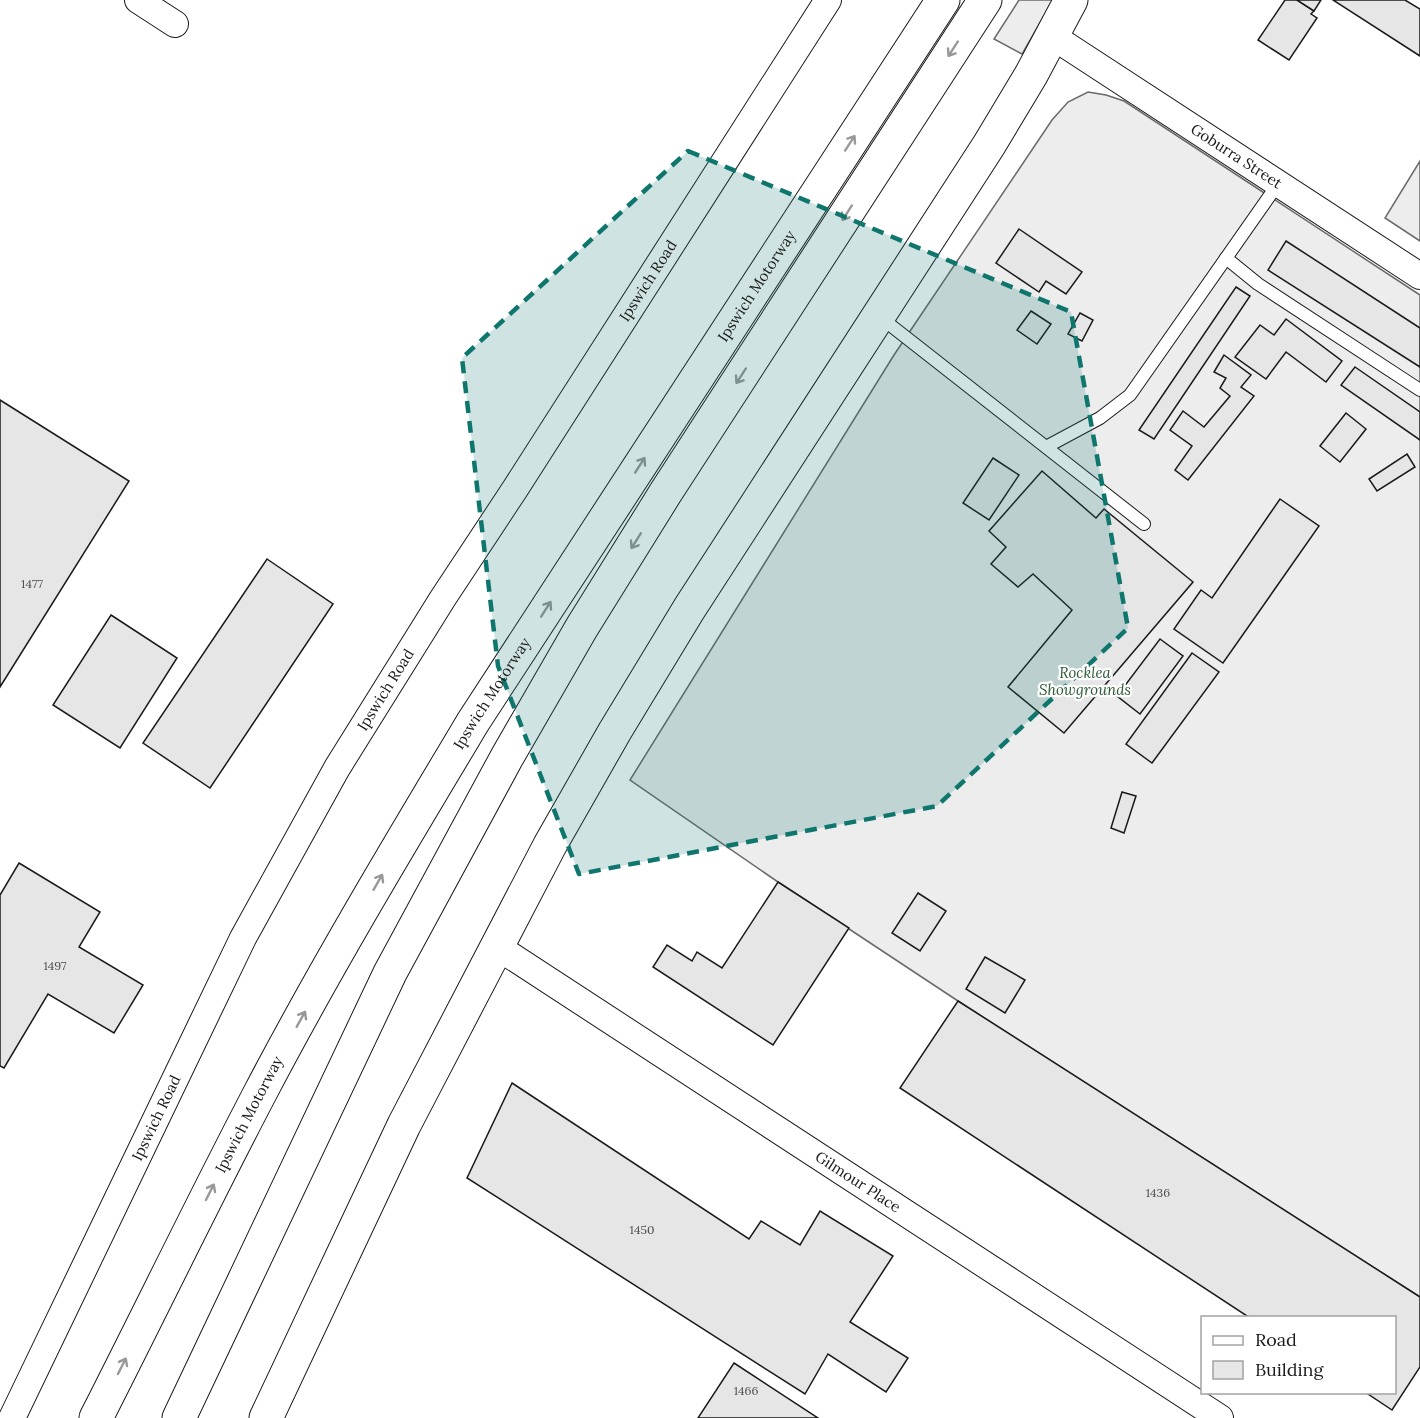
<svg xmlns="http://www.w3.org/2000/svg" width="1420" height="1418" font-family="Lora,serif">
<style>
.built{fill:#ededed;stroke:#6a6a6a;stroke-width:1.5}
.building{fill:#e6e6e6;stroke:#1a1a1a;stroke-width:1.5}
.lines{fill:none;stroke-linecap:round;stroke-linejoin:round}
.lane-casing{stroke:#1a1a1a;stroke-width:14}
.street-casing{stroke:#1a1a1a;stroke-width:28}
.secondary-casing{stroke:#1a1a1a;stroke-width:35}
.highway-casing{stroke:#1a1a1a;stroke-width:35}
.lane{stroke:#fff;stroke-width:12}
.street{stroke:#fff;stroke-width:26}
.secondary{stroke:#fff;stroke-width:33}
.highway{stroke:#fff;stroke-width:33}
.oneway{stroke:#989898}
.marked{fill:#0f766e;fill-opacity:0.2;stroke:#0f766e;stroke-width:4.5;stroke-dasharray:12 8;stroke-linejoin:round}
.labels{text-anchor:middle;stroke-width:4.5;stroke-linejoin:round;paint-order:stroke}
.number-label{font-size:12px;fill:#4d4d4d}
.street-label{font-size:15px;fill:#1a1a1a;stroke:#fff}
.park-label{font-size:15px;font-style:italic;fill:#2b5a34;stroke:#fff}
</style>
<rect width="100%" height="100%" fill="#fff"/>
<!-- built -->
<g class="built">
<polygon points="1019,0 1053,0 1022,54 994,39"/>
<polygon points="1088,92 1106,95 1124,101 1420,295 1420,1297 958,1001 778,882 630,780 894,355 1052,120 1068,102"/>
<polygon points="1420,161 1420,241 1385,218"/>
</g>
<!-- building -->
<g class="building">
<polygon points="1285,0 1297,0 1314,11 1311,14 1317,18 1289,60 1258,40"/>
<polygon points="1297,0 1321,0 1314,11"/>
<polygon points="1333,0 1405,0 1420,9 1420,56"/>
<polygon points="1019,229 1082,272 1066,294 1046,281 1039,292 996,263"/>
<polygon points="1286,241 1420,328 1420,367 1268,270"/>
<polygon points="1236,287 1250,296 1154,439 1139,430"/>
<polygon points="1031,311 1051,324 1037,344 1017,330"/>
<polygon points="1080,313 1093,320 1082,341 1068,334"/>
<polygon points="1286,319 1342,361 1326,382 1286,352 1266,379 1235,357 1260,325 1274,335"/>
<polygon points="1224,355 1251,375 1241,387 1254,396 1188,480 1175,470 1192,446 1170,430 1183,411 1204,427 1230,396 1220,388 1226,378 1214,372"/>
<polygon points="1355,367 1420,412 1420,440 1341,385"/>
<polygon points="0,400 129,481 0,687"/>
<polygon points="1346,413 1366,429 1340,462 1320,446"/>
<polygon points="1407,454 1415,467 1377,491 1369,479"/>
<polygon points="993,458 1019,475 989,520 963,503"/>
<polygon points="1042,471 1096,518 1104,509 1193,582 1064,733 1008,687 1072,610 1033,574 1018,587 991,564 1006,547 989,531"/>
<polygon points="1280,499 1319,526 1223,663 1174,629 1201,590 1212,598"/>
<polygon points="267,559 333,604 210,788 143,743"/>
<polygon points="111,615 177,658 120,748 53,705"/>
<polygon points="1160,639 1183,656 1140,714 1117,696"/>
<polygon points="1192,653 1219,672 1152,763 1126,744"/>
<polygon points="1122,792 1136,796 1124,833 1111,828"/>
<polygon points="19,863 100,912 79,947 143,985 114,1033 48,994 4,1068 0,1066 0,895"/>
<polygon points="778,882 849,928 773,1045 653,967 667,945 692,961 697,952 722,968"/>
<polygon points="918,893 946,911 920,951 892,933"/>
<polygon points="985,957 1025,980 1005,1013 966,989"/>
<polygon points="958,1001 1420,1297 1420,1367 1392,1410 1365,1392 1394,1392 1394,1318 1250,1318 900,1088"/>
<polygon points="512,1083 749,1239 761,1221 800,1245 820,1211 893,1256 850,1322 908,1358 886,1392 828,1354 805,1394 467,1178"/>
<polygon points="734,1363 818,1418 698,1418"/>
</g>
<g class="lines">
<defs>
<g id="lane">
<polyline points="1226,258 1258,284 1420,390"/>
<polyline points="880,317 1144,524"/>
<polyline points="1046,447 1100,418 1130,395 1278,184"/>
</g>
<g id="street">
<polyline points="138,0 175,24"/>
<path id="s1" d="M1052 36 1420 276"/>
<path id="s2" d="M496 946 1220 1418"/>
<path id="s3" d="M12 1418 243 938 337 768 443 598 515 489 828 0"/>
</g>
<polyline id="secondary" points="266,1418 404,1125 550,845 615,731 689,609 989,145 1031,75 1071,0"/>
<g id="highway">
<path id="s4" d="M96 1418C151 1310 204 1200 260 1093 326 967 400 844 473 722L943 0"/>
<polyline points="179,1418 390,973 507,757 582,627 666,492 985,0"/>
</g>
</defs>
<!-- lane casing -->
<use href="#lane" class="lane-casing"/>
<!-- street casing -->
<use href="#street" class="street-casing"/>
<!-- secondary casing -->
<use href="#secondary" class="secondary-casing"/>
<!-- highway casing -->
<use href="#highway" class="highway-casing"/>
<!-- lane -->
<use href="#lane" class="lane"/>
<!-- street -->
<use href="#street" class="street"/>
<!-- secondary -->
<use href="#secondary" class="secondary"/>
<!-- highway -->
<use href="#highway" class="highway"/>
</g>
<!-- one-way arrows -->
<defs><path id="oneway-shaft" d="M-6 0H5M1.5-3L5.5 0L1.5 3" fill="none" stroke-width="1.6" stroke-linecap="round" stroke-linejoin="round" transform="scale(1.5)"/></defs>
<g class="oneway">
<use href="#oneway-shaft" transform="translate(953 49) rotate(123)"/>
<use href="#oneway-shaft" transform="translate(850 143) rotate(-57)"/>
<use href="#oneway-shaft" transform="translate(847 213) rotate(123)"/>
<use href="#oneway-shaft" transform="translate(741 376) rotate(123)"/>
<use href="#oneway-shaft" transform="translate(640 465) rotate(-57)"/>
<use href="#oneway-shaft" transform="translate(636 541) rotate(122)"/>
<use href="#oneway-shaft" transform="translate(546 609) rotate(-57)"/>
<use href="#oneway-shaft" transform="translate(378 882) rotate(-60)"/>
<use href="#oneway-shaft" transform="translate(301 1019) rotate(-61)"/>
<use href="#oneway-shaft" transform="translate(210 1192) rotate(-63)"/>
<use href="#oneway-shaft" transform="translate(122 1366) rotate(-63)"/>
</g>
<!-- marked area -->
<path class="marked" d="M688 151 1071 312 1128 628 937 806 579 874 498 666 462 358Z"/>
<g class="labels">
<!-- number labels -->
<g class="number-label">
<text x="32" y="588">1477</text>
<text x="55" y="970">1497</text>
<text x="1158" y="1197">1436</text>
<text x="642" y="1234">1450</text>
<text x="746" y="1395">1466</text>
</g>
<!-- street labels -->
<g class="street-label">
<text dy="5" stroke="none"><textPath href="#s1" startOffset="220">Goburra Street</textPath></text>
<text dy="5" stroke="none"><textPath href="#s3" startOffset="1305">Ipswich Road</textPath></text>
<text dy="5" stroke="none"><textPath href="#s4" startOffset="1312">Ipswich Motorway</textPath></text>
<text dy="5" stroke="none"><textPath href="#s3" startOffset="819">Ipswich Road</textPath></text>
<text dy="5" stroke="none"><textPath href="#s4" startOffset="826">Ipswich Motorway</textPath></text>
<text dy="5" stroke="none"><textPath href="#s4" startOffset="340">Ipswich Motorway</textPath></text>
<text dy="5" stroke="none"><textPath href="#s3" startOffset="333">Ipswich Road</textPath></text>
<text dy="5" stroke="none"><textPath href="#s2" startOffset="432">Gilmour Place</textPath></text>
</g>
<!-- park labels -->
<g class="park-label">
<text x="1085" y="678">Rocklea<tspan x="1085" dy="17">Showgrounds</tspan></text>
</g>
</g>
<!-- legend -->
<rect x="1201" y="1316" width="195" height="78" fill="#ffffff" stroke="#a3a3a3" stroke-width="1.5"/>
<rect x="1213" y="1336" width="30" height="9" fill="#ffffff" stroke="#a3a3a3" stroke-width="1.5"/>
<text x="1255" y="1346" font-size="18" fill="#1a1a1a">Road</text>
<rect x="1213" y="1361" width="30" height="18" fill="#e6e6e6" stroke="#a3a3a3" stroke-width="1.5"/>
<text x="1255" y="1376" font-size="18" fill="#1a1a1a">Building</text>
</svg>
